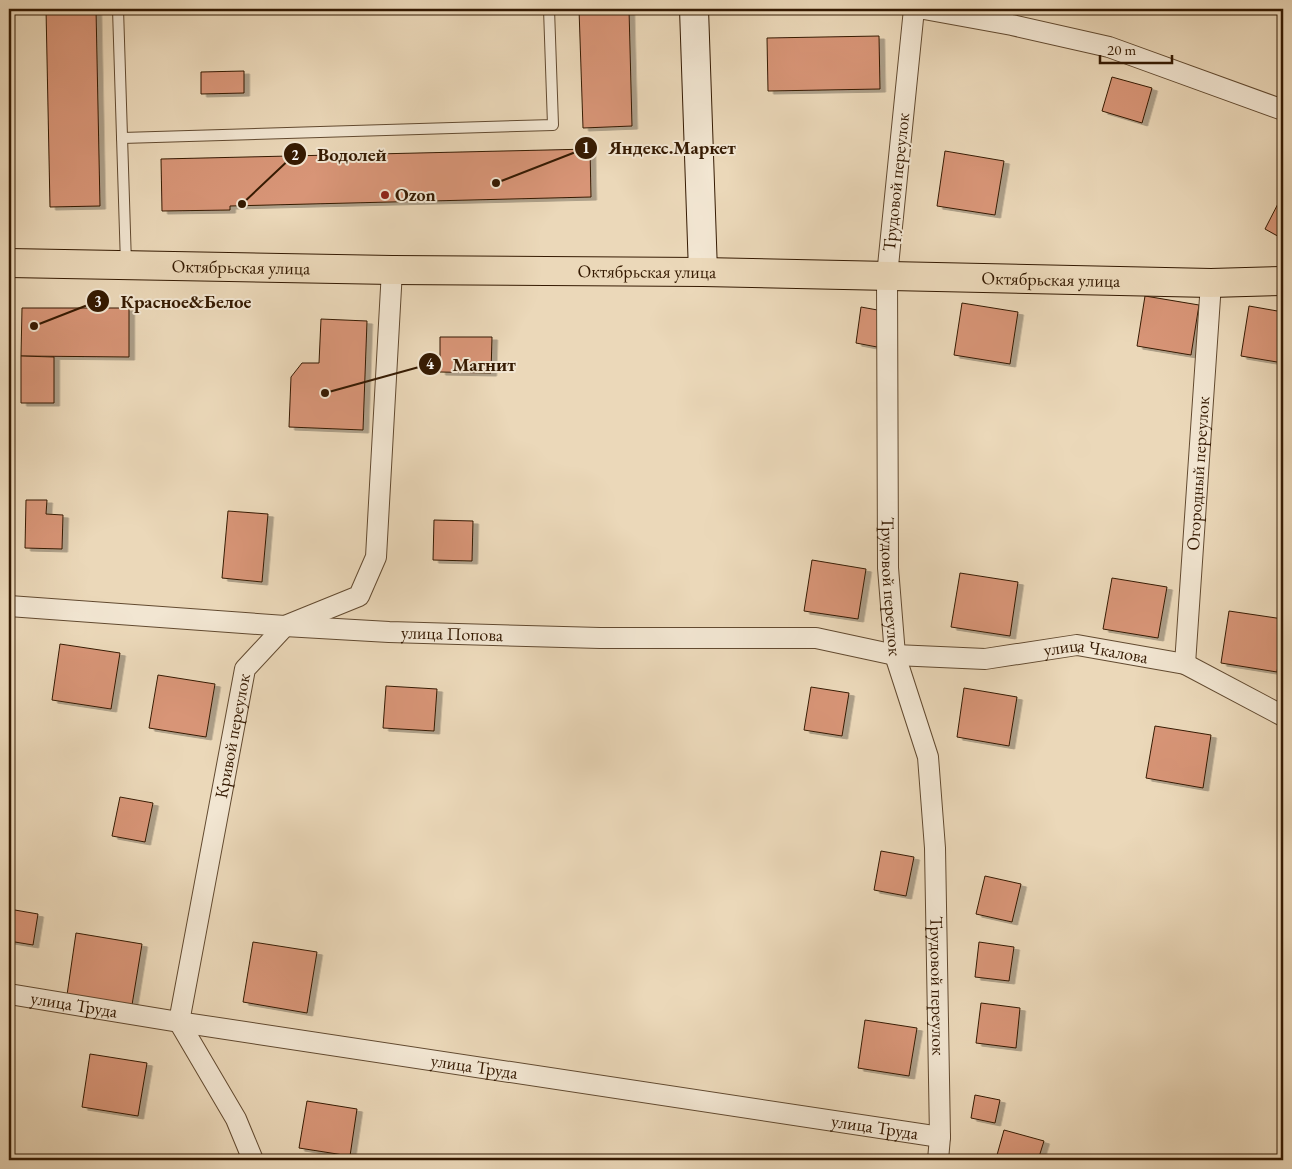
<svg xmlns="http://www.w3.org/2000/svg" width="1292" height="1169" font-family="'EB Garamond',serif">
<style>
.building{fill:#d89577;stroke:#351a02;filter:url(#shadow)}
.lines{fill:none;stroke-linecap:round;stroke-linejoin:round}
.lane-casing{stroke:#624a30;stroke-width:12}
.street-casing{stroke:#624a30;stroke-width:22}
.secondary-casing{stroke:#351a02;stroke-width:30}
.primary-casing{stroke:#351a02;stroke-width:30}
.lane{stroke:#f2e6d2;stroke-width:10}
.street{stroke:#f2e6d2;stroke-width:20}
.secondary{stroke:#f2e6d2;stroke-width:28}
.primary{stroke:#ebd8b9;stroke-width:28}
.poi-dot{fill:#8f2418;stroke:#f2e6d2;stroke-width:2}
.labels{text-anchor:middle;stroke-width:4;stroke-linejoin:round;paint-order:stroke}
.street-label{font-size:18px;fill:#351a02;stroke:#f2e6d2}
.poi-label{font-size:18px;font-weight:bold;fill:#351a02;stroke:#f2e6d2;text-anchor:start}
.leader{fill:none;stroke:#351a02;stroke-width:2}
.callout-dot{fill:#351a02;stroke:#f2e6d2;stroke-width:2}
.mark-label{font-size:15px;text-anchor:middle;font-weight:bold;fill:#fff}
.callout-label{font-size:19px;text-anchor:middle;font-weight:bold;fill:#351a02;stroke:#f2e6d2;stroke-width:4;stroke-linejoin:round;paint-order:stroke}
</style>
<defs>
<filter id="shadow"><feDropShadow dx="5.5" dy="3" stdDeviation="0" flood-color="#0004"/></filter>
</defs>
<rect width="100%" height="100%" fill="#ebd8b9"/>
<filter id="stains"><feTurbulence type="fractalNoise" baseFrequency=".004" numOctaves="4"/><feColorMatrix values="0 0 0 0 .2 0 0 0 0 .09 0 0 0 0 .02 0 0 0 .5 -.17"/></filter>
<radialGradient id="worn" r=".72"><stop offset=".6" stop-color="#630" stop-opacity="0"/><stop offset="1" stop-color="#630" stop-opacity=".3"/></radialGradient>
<!-- building -->
<g class="building">
<polygon points="46,9 96,9 100,206 50,207"/>
<polygon points="579,9 629,9 632,126 583,128"/>
<polygon points="879,36 880,89 768,91 767,38"/>
<polygon points="244,71 244,93 201,94 201,72"/>
<polygon points="1112,77 1152,88 1142,123 1102,111"/>
<polygon points="590,149 591,197 230,206 230,210 162,211 161,159"/>
<polygon points="945,151 1004,161 995,215 937,206"/>
<polygon points="1283,194 1283,239 1265,229"/>
<polygon points="1145,296 1199,305 1191,355 1137,346"/>
<polygon points="962,303 1018,312 1010,364 954,355"/>
<polygon points="1249,306 1283,312 1283,363 1241,356"/>
<polygon points="861,307 883,311 877,347 856,343"/>
<polygon points="22,308 129,308 129,357 21,356"/>
<polygon points="321,319 367,321 363,430 289,427 291,377 302,363 319,363"/>
<polygon points="440,337 492,337 491,373 440,372"/>
<polygon points="21,356 54,357 54,403 21,403"/>
<polygon points="26,500 47,500 46,514 63,515 62,549 25,548"/>
<polygon points="228,511 268,514 262,582 222,578"/>
<polygon points="434,520 473,521 472,561 433,560"/>
<polygon points="812,560 866,569 858,619 804,611"/>
<polygon points="960,573 1018,582 1010,636 951,627"/>
<polygon points="1112,578 1167,587 1158,638 1103,629"/>
<polygon points="1229,611 1283,619 1283,631 1277,672 1221,663"/>
<polygon points="60,644 120,653 111,709 52,700"/>
<polygon points="158,675 215,684 206,737 149,728"/>
<polygon points="386,686 437,689 434,731 383,728"/>
<polygon points="811,687 849,693 842,736 804,730"/>
<polygon points="964,688 1017,697 1009,746 957,737"/>
<polygon points="1155,726 1211,735 1203,788 1146,778"/>
<polygon points="120,797 153,803 145,842 112,836"/>
<polygon points="881,851 914,857 906,896 874,890"/>
<polygon points="985,876 1021,884 1012,922 976,914"/>
<polygon points="9,909 38,914 33,945 9,941"/>
<polygon points="76,933 142,944 132,1005 67,995"/>
<polygon points="253,942 317,952 307,1013 243,1002"/>
<polygon points="979,942 1014,947 1009,981 975,977"/>
<polygon points="981,1003 1020,1008 1016,1048 976,1043"/>
<polygon points="865,1020 917,1028 909,1076 858,1068"/>
<polygon points="90,1054 147,1063 138,1116 82,1107"/>
<polygon points="975,1095 1000,1100 995,1123 971,1118"/>
<polygon points="307,1101 357,1109 350,1156 299,1148"/>
<polygon points="1004,1130 1044,1141 1038,1160 1015,1160 997,1155"/>
</g>
<g class="lines">
<defs>
<g id="lane">
<polyline points="118,9 126,264"/>
<polyline points="122,138 553,125 549,9"/>
</g>
<g id="street">
<path id="s1" d="M914 9 887 276 888 568 895 655 928 757 935 848 940 1137 938 1160"/>
<polyline points="924,9 1012,25 1109,47 1283,110"/>
<path id="s2" d="M9 606 285 626 389 632 600 638H816L895 655 985 659 1077 645 1185 664 1283 716"/>
<path id="s3" d="M1185 664 1211 283"/>
<path id="s4" d="M9 994 179 1022 940 1137"/>
<path id="s5" d="M253 1160 236 1119 179 1022 245 669 285 626 359 596 376 557 392 270"/>
</g>
<polyline id="secondary" points="694,9 703,272"/>
<g id="primary">
<path id="s6" d="M9 263 392 270 703 272 1211 283 1283 281"/>
</g>
</defs>
<!-- lane casing -->
<use href="#lane" class="lane-casing"/>
<!-- street casing -->
<use href="#street" class="street-casing"/>
<!-- secondary casing -->
<use href="#secondary" class="secondary-casing"/>
<!-- primary casing -->
<use href="#primary" class="primary-casing"/>
<!-- lane -->
<use href="#lane" class="lane"/>
<!-- street -->
<use href="#street" class="street"/>
<!-- secondary -->
<use href="#secondary" class="secondary"/>
<!-- primary -->
<use href="#primary" class="primary"/>
</g>
<!-- markers -->
<circle class="poi-dot" cx="385" cy="195" r="5"/>
<g class="labels">
<!-- street labels -->
<g class="street-label">
<text transform="translate(896 182) rotate(-84)" y="6">Трудовой переулок</text>
<text dy="6" stroke="none"><textPath href="#s6" startOffset="232">Октябрьская улица</textPath></text>
<text dy="6" stroke="none"><textPath href="#s6" startOffset="638">Октябрьская улица</textPath></text>
<text dy="6" stroke="none"><textPath href="#s6" startOffset="1042">Октябрьская улица</textPath></text>
<text dy="6" stroke="none"><textPath href="#s3" startOffset="191">Огородный переулок</textPath></text>
<text dy="6" stroke="none"><textPath href="#s1" startOffset="579">Трудовой переулок</textPath></text>
<text dy="6" stroke="none"><textPath href="#s2" startOffset="444">улица Попова</textPath></text>
<text dy="6" stroke="none"><textPath href="#s2" startOffset="1091">улица Чкалова</textPath></text>
<text dy="6" stroke="none"><textPath href="#s5" startOffset="448">Кривой переулок</textPath></text>
<text dy="6" stroke="none"><textPath href="#s1" startOffset="984">Трудовой переулок</textPath></text>
<text dy="6" stroke="none"><textPath href="#s4" startOffset="66">улица Труда</textPath></text>
<text dy="6" stroke="none"><textPath href="#s4" startOffset="471">улица Труда</textPath></text>
<text dy="6" stroke="none"><textPath href="#s4" startOffset="876">улица Труда</textPath></text>
</g>
<!-- poi labels -->
<g class="poi-label">
<text x="395" y="201">Ozon</text>
</g>
</g>
<!-- callouts -->
<path class="leader" d="M496 183L586 148M242 204L295 154M34 326L98 301M325 393L430 364"/>
<g class="callout-dot">
<circle cx="496" cy="183" r="5"/>
<circle cx="242" cy="204" r="5"/>
<circle cx="34" cy="326" r="5"/>
<circle cx="325" cy="393" r="5"/>
<circle cx="586" cy="148" r="12"/>
<circle cx="295" cy="154" r="12"/>
<circle cx="98" cy="301" r="12"/>
<circle cx="430" cy="364" r="12"/>
</g>
<g class="mark-label">
<text x="586" y="153">1</text>
<text x="295" y="160">2</text>
<text x="98" y="307">3</text>
<text x="430" y="369">4</text>
</g>
<g class="callout-label">
<text x="672" y="154">Яндекс.Маркет</text>
<text x="352" y="161">Водолей</text>
<text x="186" y="308">Красное&amp;Белое</text>
<text x="484" y="371">Магнит</text>
</g>
<!-- margin -->
<rect width="1292" height="1169" fill="none" stroke="#ebd8b9" stroke-width="30"/>
<rect x="10" y="10" width="1272" height="1149" fill="none" stroke="#351a02" stroke-width="2.5"/>
<rect x="15" y="15" width="1262" height="1139" fill="none" stroke="#351a02"/>
<!-- scale -->
<path d="M1100 55v8h72v-8" fill="none" stroke="#351a02" stroke-width="2.5"/>
<text x="1107" y="55" font-size="15" fill="#351a02" stroke="#f2e6d2" stroke-width="4" paint-order="stroke">20 m</text>
<rect width="100%" height="100%" filter="url(#stains)"/>
<rect width="100%" height="100%" fill="url(#worn)"/>
</svg>
